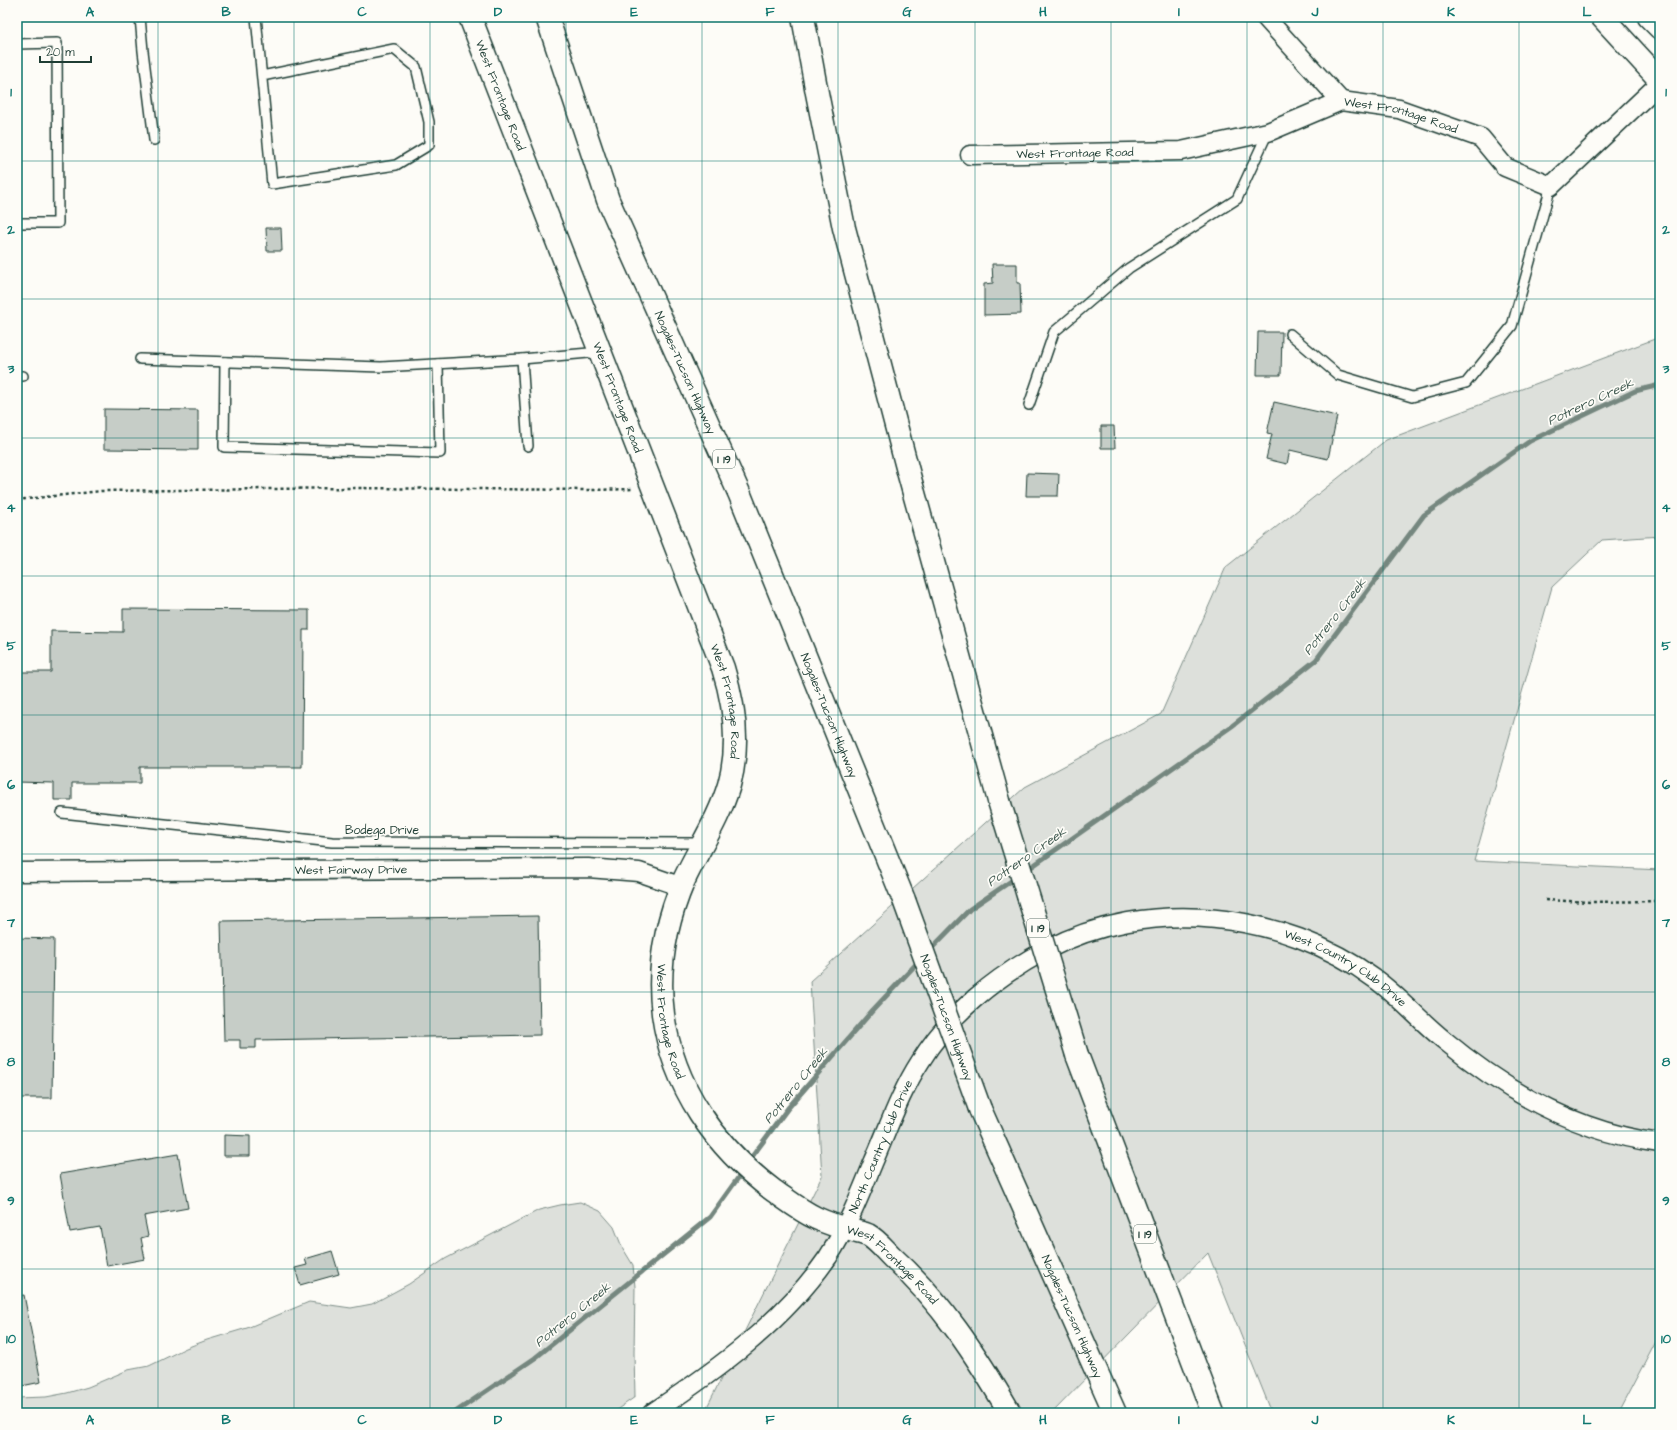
<svg xmlns="http://www.w3.org/2000/svg" width="1677" height="1430" font-family="'Architects Daughter',sans-serif">
<style>
.green{fill:#dde0db;stroke:#7e8e88}
.lines{fill:none;stroke-linecap:round;stroke-linejoin:round}
.stream{stroke:#75877f;stroke-width:5}
.building{fill:#c6cdc7;stroke:#1f3d34}
.lane-casing{stroke:#1f3d34;stroke-width:12}
.street-casing{stroke:#1f3d34;stroke-width:21}
.secondary-casing{stroke:#1f3d34;stroke-width:25}
.highway-casing{stroke:#1f3d34;stroke-width:25}
.path{stroke:#1f3d34;stroke-width:2.5;stroke-dasharray:3 3;stroke-linecap:butt}
.lane{stroke:#fdfcf7;stroke-width:9}
.street{stroke:#fdfcf7;stroke-width:18}
.secondary{stroke:#fdfcf7;stroke-width:22}
.highway{stroke:#fdfcf7;stroke-width:22}
.highway-bridge-casing{stroke:#1f3d34;stroke-width:25;stroke-linecap:butt}
.highway-bridge{stroke:#fdfcf7;stroke-width:22}
.grid{fill:none;stroke:#0f766e;stroke-width:1;stroke-opacity:0.55}
.labels{text-anchor:middle;stroke-width:3.5;stroke-linejoin:round;paint-order:stroke}
.shield{fill:#fdfcf7;stroke:#62766e;stroke-width:1}
.shield-label{font-size:11px;font-weight:bold;fill:#1f3d34}
.street-label{font-size:12px;fill:#1f3d34;stroke:#fdfcf7}
.water-label{font-size:13px;font-style:italic;fill:#435c53;stroke:#fdfcf7}
.neatline{fill:none;stroke:#0f766e;stroke-width:1.5}
.grid-label{font-size:13px;text-anchor:middle;font-weight:bold;fill:#0f766e}
</style>
<rect width="100%" height="100%" fill="#fdfcf7"/>
<filter id="ink" filterUnits="userSpaceOnUse"><feTurbulence type="fractalNoise" baseFrequency=".025" numOctaves="2"/><feDisplacementMap in="SourceGraphic" scale="8" xChannelSelector="R" yChannelSelector="G"/><feConvolveMatrix kernelMatrix="1 2 1 2 8 2 1 2 1" color-interpolation-filters="sRGB"/></filter>
<g filter="url(#ink)">
<!-- green -->
<g class="green">
<polygon points="1660,337 1660,536 1602,540 1552,587 1474,861 1660,870 1660,1333 1618,1413 1272,1413 1208,1253 1052,1413 704,1413 822,1176 810,981 1025,787 1161,714 1226,567 1386,440"/>
<polygon points="580,1202 600,1211 614,1227 622,1247 633,1265 635,1287 634,1353 635,1397 612,1413 17,1413 17,1398 46,1397 67,1393 88,1387 128,1370 149,1366 186,1348 207,1340 247,1328 309,1302 351,1308 372,1304 409,1284 445,1259 539,1210 560,1205"/>
</g>
<g class="lines">
<!-- stream -->
<g class="stream">
<polyline points="1027,870 1232,726 1316,660 1424,515 1530,441 1635,391 1660,385"/>
<polyline points="929,951 970,909 1017,877"/>
<polyline points="748,1162 788,1108 873,1010 920,960"/>
<polyline points="454,1413 535,1358 710,1217 743,1171"/>
</g>
</g>
<!-- building -->
<g class="building">
<polygon points="266,228 281,228 282,251 267,251"/>
<polygon points="992,264 1017,264 1017,283 1020,283 1021,314 984,315 984,284 993,283"/>
<polygon points="1258,332 1282,332 1281,375 1257,375"/>
<polygon points="1274,402 1337,416 1328,459 1290,450 1287,464 1266,459 1272,434 1267,433"/>
<polygon points="104,409 198,410 198,450 104,449"/>
<polygon points="1101,426 1114,426 1115,448 1101,448"/>
<polygon points="1027,473 1059,474 1058,496 1026,496"/>
<polygon points="123,609 309,610 309,630 303,630 302,767 140,767 140,783 72,783 72,800 54,800 54,783 17,782 17,687 19,687 19,672 51,672 51,631 123,632"/>
<polygon points="538,916 540,1035 256,1040 256,1048 240,1048 240,1040 224,1040 221,921"/>
<polygon points="17,938 54,939 52,1098 17,1098"/>
<polygon points="224,1135 250,1136 250,1156 224,1156"/>
<polygon points="178,1154 188,1208 144,1216 148,1236 141,1238 145,1259 107,1266 100,1227 70,1232 60,1174"/>
<polygon points="332,1251 339,1274 300,1285 295,1268 307,1265 305,1259"/>
<polygon points="24,1295 41,1382 17,1387 17,1296"/>
</g>
<g class="lines">
<defs>
<g id="lane">
<polyline points="140,17 143,51 154,140"/>
<polyline points="256,17 272,184 396,165 429,145 429,122 416,67 394,49 262,76"/>
<polyline points="17,44 57,43 58,223 17,223"/>
<polyline points="1290,334 1338,375 1412,397 1466,383 1512,326 1551,186"/>
<polyline points="140,359 381,367 522,359 600,352"/>
<polyline points="522,359 528,446"/>
<polyline points="225,362 224,447 440,453 438,364"/>
<polyline points="17,376 23,376"/>
<polyline points="1029,405 1054,332 1129,268 1237,199 1268,132"/>
<polyline points="62,813 332,842 702,843"/>
</g>
<g id="street">
<polyline points="1265,17 1341,101"/>
<path id="s1" d="M970 155 1181 151 1268 132 1341 101 1399 109 1481 138 1505 167 1551 186 1660 83"/>
<path id="s2" d="M17 872 588 868 639 872 682 887"/>
<path id="s3" d="M652 1413C717 1370 783 1322 828 1257 847 1228 860 1195 873 1163 888 1129 900 1093 920 1062 949 1014 997 976 1046 950 1148 896 1283 911 1375 979 1400 997 1420 1021 1444 1040 1505 1091 1579 1133 1660 1143"/>
</g>
<g id="secondary">
<path id="s4" d="M470 17 723 668C735 706 740 746 729 785 719 819 699 848 684 880 666 922 657 968 663 1014 673 1087 715 1147 774 1191 787 1200 801 1211 816 1218 827 1223 839 1227 851 1230 856 1232 863 1233 868 1235 877 1240 885 1250 892 1257 941 1301 977 1356 1010 1413"/>
</g>
<g id="highway">
<path id="s5" d="M547 17 608 200 740 495 904 900"/>
<polyline points="803,17 817,93 844,228 909,475 999,801"/>
<polyline points="1602,17 1660,80"/>
<polyline points="1649,17 1660,28"/>
<polyline points="1077,1055 1213,1413"/>
<path id="s6" d="M980 1109 1115 1413"/>
</g>
</defs>
<!-- lane casing -->
<use href="#lane" class="lane-casing"/>
<!-- street casing -->
<use href="#street" class="street-casing"/>
<!-- secondary casing -->
<use href="#secondary" class="secondary-casing"/>
<!-- highway casing -->
<use href="#highway" class="highway-casing"/>
<!-- path -->
<g class="path">
<polyline points="17,500 101,491 351,488 591,490 634,489"/>
<polyline points="1545,900 1590,902 1660,901"/>
</g>
<!-- lane -->
<use href="#lane" class="lane"/>
<!-- street -->
<use href="#street" class="street"/>
<!-- secondary -->
<use href="#secondary" class="secondary"/>
<!-- highway -->
<use href="#highway" class="highway"/>
<defs>
<g id="highway-bridge">
<polyline points="999,801 1077,1055"/>
<path id="s7" d="M904 900 980 1109"/>
</g>
</defs>
<!-- highway-bridge casing -->
<use href="#highway-bridge" class="highway-bridge-casing"/>
<!-- highway-bridge -->
<use href="#highway-bridge" class="highway-bridge"/>
</g>
</g>
<!-- grid -->
<path class="grid" d="M158 17V1413M294 17V1413M430 17V1413M566 17V1413M702 17V1413M838 17V1413M975 17V1413M1111 17V1413M1247 17V1413M1383 17V1413M1519 17V1413M17 161H1660M17 299H1660M17 438H1660M17 576H1660M17 715H1660M17 854H1660M17 992H1660M17 1131H1660M17 1269H1660"/>
<g class="labels">
<!-- shield labels -->
<g class="shield">
<rect x="713" y="450" width="22" height="18" rx="3"/>
<rect x="1027" y="919" width="22" height="18" rx="3"/>
<rect x="1134" y="1225" width="22" height="18" rx="3"/>
</g>
<g class="shield-label">
<text x="724" y="463">I 19</text>
<text x="1038" y="932">I 19</text>
<text x="1145" y="1238">I 19</text>
</g>
<!-- street labels -->
<g class="street-label">
<text dy="4" stroke="none"><textPath href="#s4" startOffset="84">West Frontage Road</textPath></text>
<text dy="4" stroke="none"><textPath href="#s1" startOffset="441">West Frontage Road</textPath></text>
<text dy="4" stroke="none"><textPath href="#s1" startOffset="105">West Frontage Road</textPath></text>
<text dy="4" stroke="none"><textPath href="#s5" startOffset="382">Nogales–Tucson Highway</textPath></text>
<text dy="4" stroke="none"><textPath href="#s4" startOffset="408">West Frontage Road</textPath></text>
<text dy="4" stroke="none"><textPath href="#s4" startOffset="732">West Frontage Road</textPath></text>
<text dy="4" stroke="none"><textPath href="#s5" startOffset="754">Nogales–Tucson Highway</textPath></text>
<text x="382" y="834">Bodega Drive</text>
<text dy="4" stroke="none"><textPath href="#s2" startOffset="334">West Fairway Drive</textPath></text>
<text dy="4" stroke="none"><textPath href="#s3" startOffset="939">West Country Club Drive</textPath></text>
<text dy="4" stroke="none"><textPath href="#s7" startOffset="125">Nogales–Tucson Highway</textPath></text>
<text dy="4" stroke="none"><textPath href="#s4" startOffset="1068">West Frontage Road</textPath></text>
<text dy="4" stroke="none"><textPath href="#s3" startOffset="359">North Country Club Drive</textPath></text>
<text dy="4" stroke="none"><textPath href="#s4" startOffset="1416">West Frontage Road</textPath></text>
<text dy="4" stroke="none"><textPath href="#s6" startOffset="227">Nogales–Tucson Highway</textPath></text>
</g>
<!-- water labels -->
<g class="water-label">
<text transform="translate(1590 401) rotate(-25)" y="5">Potrero Creek</text>
<text transform="translate(1334 616) rotate(-52)" y="5">Potrero Creek</text>
<text transform="translate(1026 856) rotate(-35)" y="5">Potrero Creek</text>
<text transform="translate(795 1085) rotate(-51)" y="5">Potrero Creek</text>
<text transform="translate(572 1314) rotate(-39)" y="5">Potrero Creek</text>
</g>
</g>
<!-- margin -->
<rect width="1677" height="1430" fill="none" stroke="#fdfcf7" stroke-width="44"/>
<!-- scale -->
<path d="M40 56v6h51v-6" fill="none" stroke="#1f3d34" stroke-width="2"/>
<text x="46" y="56" font-size="12" fill="#1f3d34" stroke="#fdfcf7" stroke-width="3" paint-order="stroke">20 m</text>
<rect x="22" y="22" width="1633" height="1386" class="neatline"/>
<g class="grid-label">
<text x="90" y="16">A</text>
<text x="226" y="16">B</text>
<text x="362" y="16">C</text>
<text x="498" y="16">D</text>
<text x="634" y="16">E</text>
<text x="770" y="16">F</text>
<text x="907" y="16">G</text>
<text x="1043" y="16">H</text>
<text x="1179" y="16">I</text>
<text x="1315" y="16">J</text>
<text x="1451" y="16">K</text>
<text x="1587" y="16">L</text>
<text x="11" y="96">1</text>
<text x="1666" y="96">1</text>
<text x="11" y="234">2</text>
<text x="1666" y="234">2</text>
<text x="11" y="373">3</text>
<text x="1666" y="373">3</text>
<text x="11" y="512">4</text>
<text x="1666" y="512">4</text>
<text x="11" y="650">5</text>
<text x="1666" y="650">5</text>
<text x="11" y="789">6</text>
<text x="1666" y="789">6</text>
<text x="11" y="927">7</text>
<text x="1666" y="927">7</text>
<text x="11" y="1066">8</text>
<text x="1666" y="1066">8</text>
<text x="11" y="1205">9</text>
<text x="1666" y="1205">9</text>
<text x="11" y="1343">10</text>
<text x="1666" y="1343">10</text>
<text x="90" y="1424">A</text>
<text x="226" y="1424">B</text>
<text x="362" y="1424">C</text>
<text x="498" y="1424">D</text>
<text x="634" y="1424">E</text>
<text x="770" y="1424">F</text>
<text x="907" y="1424">G</text>
<text x="1043" y="1424">H</text>
<text x="1179" y="1424">I</text>
<text x="1315" y="1424">J</text>
<text x="1451" y="1424">K</text>
<text x="1587" y="1424">L</text>
</g>
</svg>
